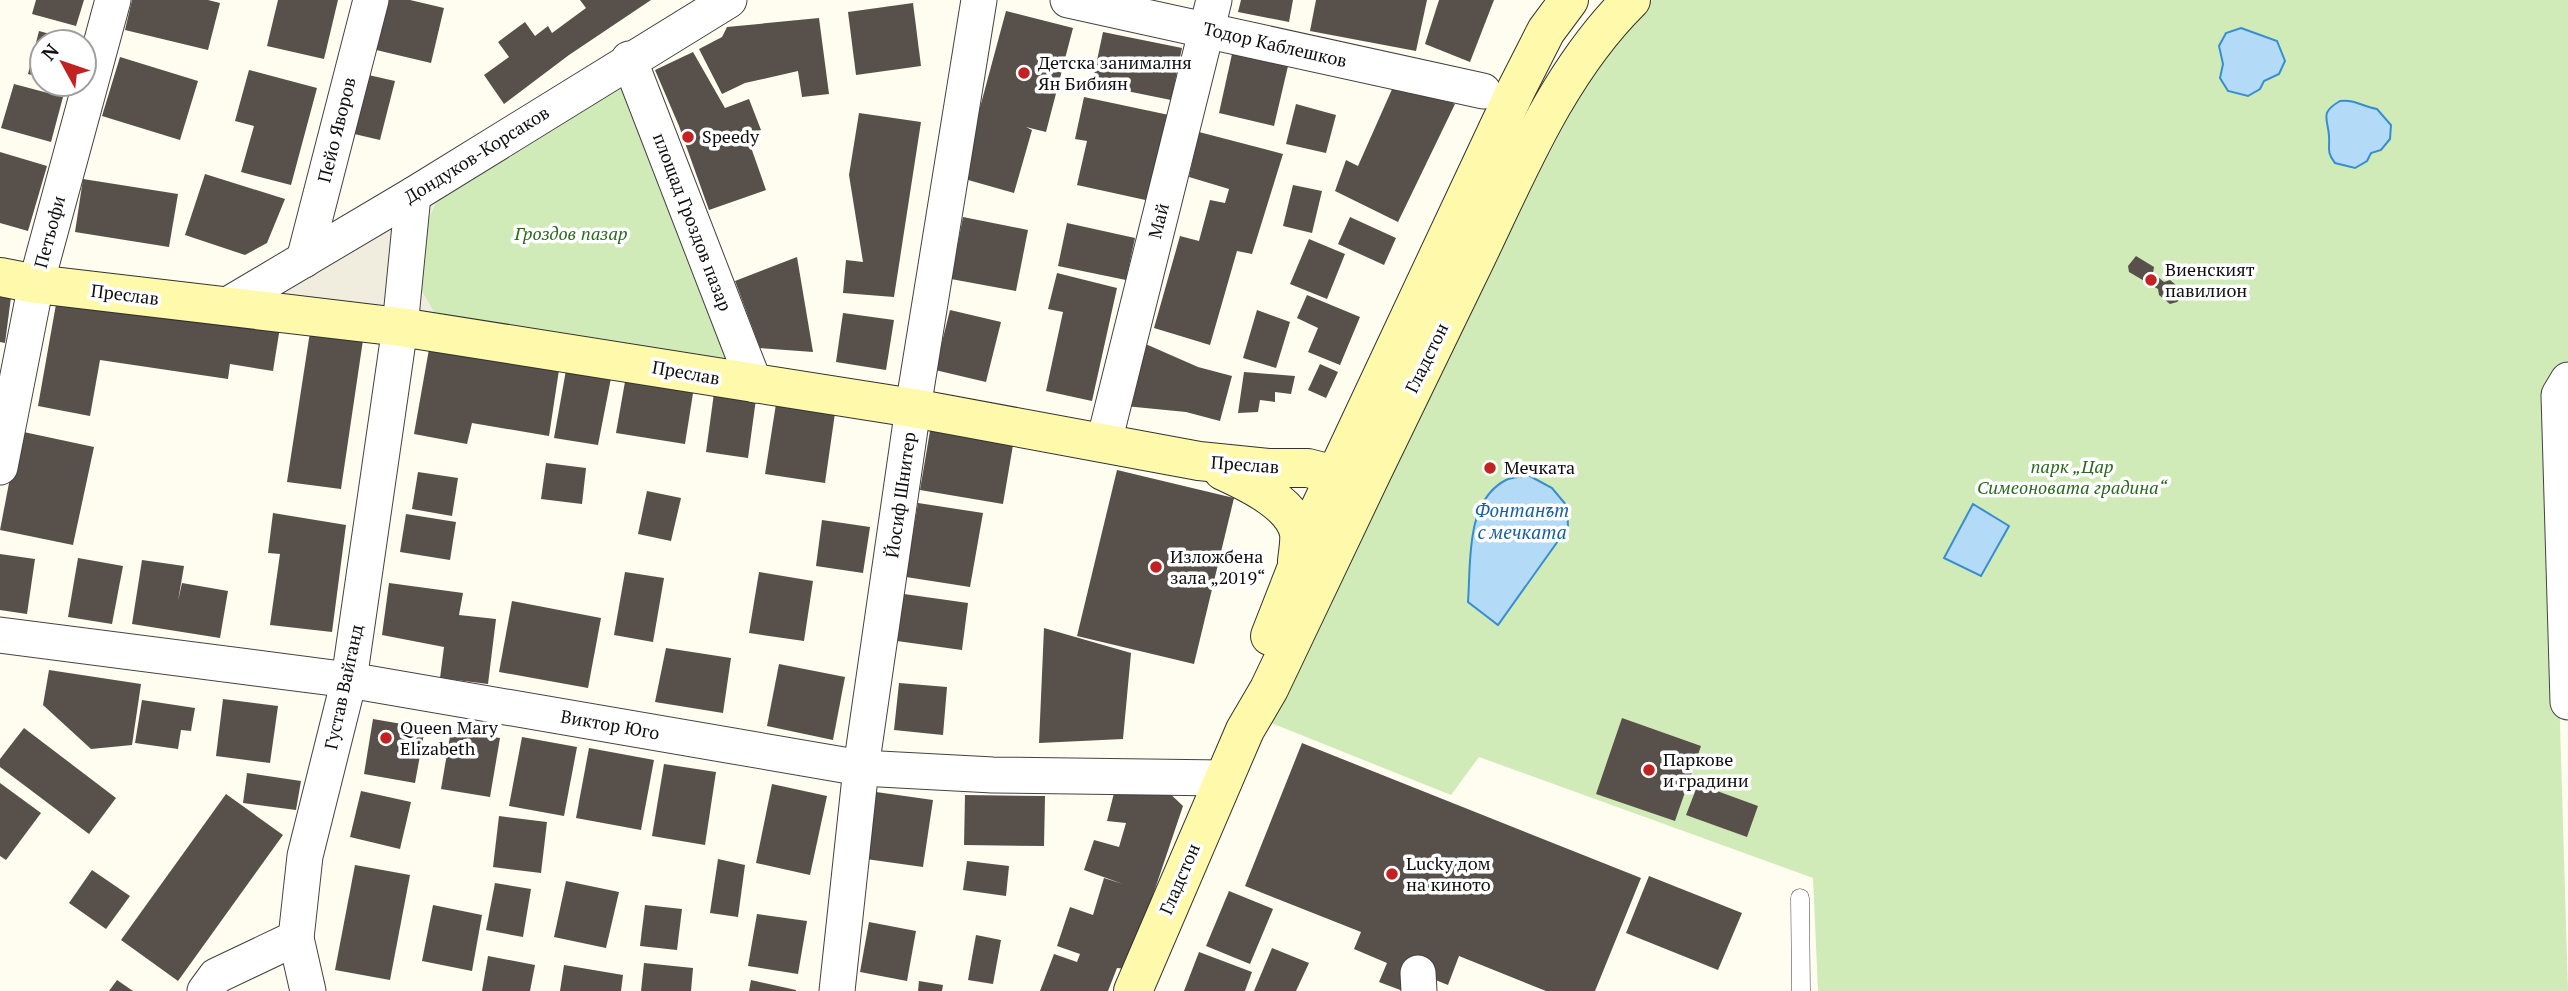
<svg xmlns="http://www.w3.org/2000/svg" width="2568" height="991" font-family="'PT Serif',serif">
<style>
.green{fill:#d0ebb8}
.plaza{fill:#f0ecde}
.water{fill:#b3dbf8;stroke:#388dd1;stroke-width:2}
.building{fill:#58504a}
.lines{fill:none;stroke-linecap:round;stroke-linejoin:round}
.lane-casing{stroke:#424242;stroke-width:19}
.street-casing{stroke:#424242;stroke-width:37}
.secondary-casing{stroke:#313131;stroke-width:40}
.lane{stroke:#fff;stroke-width:18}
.street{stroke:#fff;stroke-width:35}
.secondary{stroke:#fff9ab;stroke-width:38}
.poi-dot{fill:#c32223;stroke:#fff;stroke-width:2.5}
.labels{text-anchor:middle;stroke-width:7;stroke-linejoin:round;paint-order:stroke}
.street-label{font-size:18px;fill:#0f0f0f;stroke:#fff}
.poi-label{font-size:18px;fill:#0f0f0f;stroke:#fff;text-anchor:start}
.park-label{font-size:18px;font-style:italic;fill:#29691c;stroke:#fff}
.water-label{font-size:19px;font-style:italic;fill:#145fa4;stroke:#fff}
</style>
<rect width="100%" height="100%" fill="#fffdf0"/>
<!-- green -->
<g class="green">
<polygon points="1652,0 2568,0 2568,363 2550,392 2568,991 1818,991 1813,878 1479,757 1451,795 1266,721 1425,391 1596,64"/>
<polygon points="629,59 755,385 446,334 407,265 450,172"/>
</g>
<!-- plaza -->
<polygon class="plaza" points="450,172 407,265 446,334 224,307"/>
<!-- water -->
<g class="water">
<polygon points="2241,28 2277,41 2285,61 2279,74 2264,81 2260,89 2248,96 2228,91 2220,78 2223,64 2219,46 2226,33"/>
<path d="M2340 101C2355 99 2363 107 2377 109L2391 125 2390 139 2381 150 2371 153 2367 161 2355 168 2335 163C2326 152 2330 147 2329 136 2328 118 2319 113 2340 101Z"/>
<path d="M1528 475 1552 488 1567 506 1568 527 1498 625 1468 602C1471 563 1465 501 1506 480 1512 477 1521 477 1528 475Z"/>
<polygon points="1973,504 2009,526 1981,576 1944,558"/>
</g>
<!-- building -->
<g class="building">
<polygon points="36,0 84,0 76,26 32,14"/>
<polygon points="132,0 208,0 220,3 208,50 125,30"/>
<polygon points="278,0 338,0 324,59 267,46"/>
<polygon points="383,0 410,0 444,8 431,63 372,49"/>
<polygon points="580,0 651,0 569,55 504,104 484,75 509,57 498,42 525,22 535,36 548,26 552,33 586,8"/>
<polygon points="1241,0 1293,0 1289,22 1238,12"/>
<polygon points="1316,0 1427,0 1416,51 1310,31"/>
<polygon points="1439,0 1494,0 1470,62 1425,44"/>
<polygon points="913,3 921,66 856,75 848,12"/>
<polygon points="1006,11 1073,28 1046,132 1026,127 1032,130 1014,193 961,178"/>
<polygon points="819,18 829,94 802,97 798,71 745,83 722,94 699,49 722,37 727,27"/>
<polygon points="39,31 76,41 42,42 42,78 28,74"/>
<polygon points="1103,32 1182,48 1171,100 1092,84"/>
<polygon points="693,52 725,108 749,99 761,130 747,136 766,190 709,210 679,126 655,70"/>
<polygon points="1232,54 1288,66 1274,126 1219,113"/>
<polygon points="120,57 198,81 180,140 102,116"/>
<polygon points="249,70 317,88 291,185 241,172 254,126 235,121"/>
<polygon points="364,74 395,81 380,140 350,133"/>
<polygon points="1397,78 1455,104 1398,222 1335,191 1346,160 1358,166"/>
<polygon points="14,84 63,97 51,142 1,128"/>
<polygon points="1084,97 1169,115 1150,201 1077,185 1087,141 1075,139"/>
<polygon points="1296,104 1336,115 1326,153 1286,144"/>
<polygon points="859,113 921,122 894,297 843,293 846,260 863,262 849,175"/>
<polygon points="1199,132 1283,154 1252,254 1237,251 1210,345 1154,328 1180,236 1199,241 1210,200 1225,203 1229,189 1189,177"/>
<polygon points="0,152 47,166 28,231 0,223"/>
<polygon points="205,174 285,199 267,243 245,255 185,235"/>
<polygon points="83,179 178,194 169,247 75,232"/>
<polygon points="1293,185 1322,191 1312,233 1283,226"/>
<polygon points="963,217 1028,230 1016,291 951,279"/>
<polygon points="1350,217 1396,238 1384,265 1338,244"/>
<polygon points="1067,223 1135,238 1126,280 1058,266"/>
<polygon points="1309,239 1345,254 1327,299 1290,284"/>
<polygon points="2136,256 2154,267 2153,273 2164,282 2170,280 2182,290 2183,296 2177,302 2170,304 2159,295 2158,289 2129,272 2128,266"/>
<polygon points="797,257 813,352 760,348 735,281"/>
<polygon points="1057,273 1117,288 1092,401 1046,391 1063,312 1048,309"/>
<polygon points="0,281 13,282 5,343 0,342"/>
<polygon points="58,293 280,327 273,371 230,364 228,379 100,360 90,416 38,406"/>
<polygon points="1307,295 1360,317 1340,365 1308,352 1318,328 1297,318"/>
<polygon points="950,310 1001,322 986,382 935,370"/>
<polygon points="1257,310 1290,322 1276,368 1243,358"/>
<polygon points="843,313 894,320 886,370 836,362"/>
<polygon points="310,332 363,340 341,489 287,482"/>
<polygon points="1141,342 1198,367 1232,376 1220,421 1186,412 1125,406"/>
<polygon points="429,349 559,370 549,436 472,423 467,444 414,434"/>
<polygon points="1320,364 1338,372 1326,398 1308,390"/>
<polygon points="566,370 611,378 598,445 554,438"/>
<polygon points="1244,372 1295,376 1291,394 1275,392 1275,402 1260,400 1258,412 1238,413"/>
<polygon points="626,376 694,387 685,444 616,433"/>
<polygon points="714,393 756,399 748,458 706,452"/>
<polygon points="776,404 835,413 825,483 765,474"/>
<polygon points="931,425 1014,439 1003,504 920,490"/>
<polygon points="19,431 94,447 73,545 0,530"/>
<polygon points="546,463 586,468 582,504 541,499"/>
<polygon points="1117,470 1234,498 1194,664 1077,636"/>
<polygon points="418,472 458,478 452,516 412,509"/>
<polygon points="647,491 681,498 671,541 638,534"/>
<polygon points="918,503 983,513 970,587 906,577"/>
<polygon points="273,513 346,525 332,632 270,625 280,554 268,553"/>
<polygon points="406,514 456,522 450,560 400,552"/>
<polygon points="822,520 870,527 863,573 816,566"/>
<polygon points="0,554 35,559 27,614 0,610"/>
<polygon points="78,558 123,566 112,624 68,617"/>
<polygon points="142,560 184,566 178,601 182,583 228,591 220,638 132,624"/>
<polygon points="625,572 664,578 653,642 614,635"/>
<polygon points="759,572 813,581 804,641 749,633"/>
<polygon points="389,583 463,593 459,615 496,619 488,684 440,678 444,647 382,635"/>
<polygon points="904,594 968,603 962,650 897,641"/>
<polygon points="512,601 601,618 588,688 499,672"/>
<polygon points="1044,628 1131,653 1123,739 1039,743"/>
<polygon points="666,648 731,658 723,713 655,702"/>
<polygon points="779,664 845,677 833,740 767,726"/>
<polygon points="49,670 141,684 132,745 91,749 43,705"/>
<polygon points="899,683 947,687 943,735 894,730"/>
<polygon points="223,699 278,706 270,763 216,756"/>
<polygon points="142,700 195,708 191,731 181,730 178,749 135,743"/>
<polygon points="1622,718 1701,746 1675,821 1596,794"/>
<polygon points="373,719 425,728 415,783 364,774"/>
<polygon points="24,728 116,798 89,834 0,767 0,759"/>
<polygon points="451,730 500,738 490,797 441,789"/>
<polygon points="522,737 577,747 564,816 509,806"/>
<polygon points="1302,743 1641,878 1595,991 1546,991 1459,956 1448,985 1418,973 1403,991 1379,982 1387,963 1354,949 1361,932 1245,886"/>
<polygon points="589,748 654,760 641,830 576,818"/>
<polygon points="664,764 716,772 705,845 652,836"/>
<polygon points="247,773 301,781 296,810 243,803"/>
<polygon points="0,783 41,813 6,860 0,856"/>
<polygon points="772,784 827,796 810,875 756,863"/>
<polygon points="1698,784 1758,806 1747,837 1686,815"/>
<polygon points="1116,785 1164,788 1183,806 1128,969 1117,968 1108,991 1040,991 1054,954 1077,962 1080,954 1057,946 1070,907 1093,915 1104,878 1123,884 1084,870 1094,840 1119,847 1126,823 1107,821"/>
<polygon points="361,791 411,802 400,849 350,837"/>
<polygon points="876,792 933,800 923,867 866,859"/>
<polygon points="226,794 283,835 178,981 121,940"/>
<polygon points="965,795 1045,796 1044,846 964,845"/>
<polygon points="499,816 547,822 541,873 493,867"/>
<polygon points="718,859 745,865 738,917 710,913"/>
<polygon points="967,861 1009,866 1006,896 963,890"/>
<polygon points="355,865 410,875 390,980 335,970"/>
<polygon points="92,870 130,896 106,929 69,903"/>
<polygon points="1649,876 1742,913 1718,970 1626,933"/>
<polygon points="566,881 619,892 606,948 554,937"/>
<polygon points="495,883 531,889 523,937 486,930"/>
<polygon points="1229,891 1273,909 1250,964 1206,946"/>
<polygon points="433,905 482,915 472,971 422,961"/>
<polygon points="645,905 682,909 677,950 640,946"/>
<polygon points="757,914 807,921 798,974 748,966"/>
<polygon points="869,922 916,931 907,981 860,972"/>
<polygon points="976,935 1001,940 993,984 968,980"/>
<polygon points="1272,948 1309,963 1296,991 1254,991"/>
<polygon points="1199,952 1252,972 1245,991 1184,991"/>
<polygon points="488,956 535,965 530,991 482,991"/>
<polygon points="644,963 693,968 691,991 641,991"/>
<polygon points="564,965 623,975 621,991 560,991"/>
<polygon points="117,980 133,991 109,991"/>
<polygon points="751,980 796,990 796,991 749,991"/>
<polygon points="919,981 943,985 942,991 918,991"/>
</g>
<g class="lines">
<defs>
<polyline id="lane" points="1800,898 1801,991"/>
<g id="street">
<polyline points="1068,0 1483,91"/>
<polyline points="629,59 755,385"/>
<polyline points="304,260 371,0"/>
<polyline points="224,307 413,195 729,0"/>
<polyline points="2568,380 2559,395 2568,702"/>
<polyline points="1104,442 1214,0"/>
<polyline points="0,467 36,284 113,0"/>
<polyline points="0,635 349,680 861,768 993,775 1223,778"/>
<polyline points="1418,973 1419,991"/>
<polyline points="205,991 216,976 296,938"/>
<polyline points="308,991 296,938 305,856 349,680 400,327 413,195"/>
<polyline points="837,991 861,768 913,408 979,0"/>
</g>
<g id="secondary">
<polyline points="0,277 36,284 400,327 913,408 1199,461 1268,468 1308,468 1335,475 1356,504"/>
<path d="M1223 471C1247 482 1293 503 1299 533 1300 541 1298 552 1297 561"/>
<polyline points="1270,636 1320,508 1516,90 1546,31 1569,0"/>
<path d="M1133 991 1245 730 1269 689C1334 551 1400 414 1467 277 1514 182 1554 76 1631 0"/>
</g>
</defs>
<!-- lane casing -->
<use href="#lane" class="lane-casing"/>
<!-- street casing -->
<use href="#street" class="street-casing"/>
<!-- secondary casing -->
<use href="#secondary" class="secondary-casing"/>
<!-- lane -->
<use href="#lane" class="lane"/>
<!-- street -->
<use href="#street" class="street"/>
<!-- secondary -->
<use href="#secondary" class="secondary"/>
</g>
<!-- markers -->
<g class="poi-dot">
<circle cx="1024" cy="73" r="7"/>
<circle cx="688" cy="137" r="7"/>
<circle cx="2151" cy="280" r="7"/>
<circle cx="1490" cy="468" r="7"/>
<circle cx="1156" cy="567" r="7"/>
<circle cx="386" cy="738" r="7"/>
<circle cx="1649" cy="770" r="7"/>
<circle cx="1392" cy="874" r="7"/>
</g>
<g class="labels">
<!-- street labels -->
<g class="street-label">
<text transform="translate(1275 45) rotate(13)" y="6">Тодор Каблешков</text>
<text transform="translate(337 130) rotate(-76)" y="6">Пейо Яворов</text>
<text transform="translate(477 155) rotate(-32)" y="6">Дондуков-Корсаков</text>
<text transform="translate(1159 221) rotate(-76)" y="6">Май</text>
<text transform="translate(692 222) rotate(69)" y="6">площад Гроздов пазар</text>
<text transform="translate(50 232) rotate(-75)" y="6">Петьофи</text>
<text transform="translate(125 295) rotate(7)" y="6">Преслав</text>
<text transform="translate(1427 358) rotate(-64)" y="6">Гладстон</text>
<text transform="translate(686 373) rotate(10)" y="6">Преслав</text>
<text transform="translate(1245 465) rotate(4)" y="6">Преслав</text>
<text transform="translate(901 495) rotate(-82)" y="6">Йосиф Шнитер</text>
<text transform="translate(344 687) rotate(-78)" y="6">Густав Вайганд</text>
<text transform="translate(610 725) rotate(10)" y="6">Виктор Юго</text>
<text transform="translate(1180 879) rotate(-67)" y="6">Гладстон</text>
</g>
<!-- poi labels -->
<g class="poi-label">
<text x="1038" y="69">Детска занималня<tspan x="1038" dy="21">Ян Бибиян</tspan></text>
<text x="702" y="143">Speedy</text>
<text x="2165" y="276">Виенският<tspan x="2165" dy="21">павилион</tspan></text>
<text x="1504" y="474">Мечката</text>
<text x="1170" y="563">Изложбена<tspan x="1170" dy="21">зала „2019“</tspan></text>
<text x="400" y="734">Queen Mary<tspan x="400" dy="21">Elizabeth</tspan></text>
<text x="1663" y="766">Паркове<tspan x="1663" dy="21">и градини</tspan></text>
<text x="1406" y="870">Lucky дом<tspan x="1406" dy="21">на киното</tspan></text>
</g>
<!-- park labels -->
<g class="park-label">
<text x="571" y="240">Гроздов пазар</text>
<text x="2072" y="473">парк „Цар<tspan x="2072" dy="21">Симеоновата градина“</tspan></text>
</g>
<!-- water labels -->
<g class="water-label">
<text x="1522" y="517">Фонтанът<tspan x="1522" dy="22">с мечката</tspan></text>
</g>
</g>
<!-- north arrow -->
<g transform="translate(63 63) rotate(310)"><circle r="33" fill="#ffffff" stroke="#9f9f9f" stroke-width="2"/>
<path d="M0-5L12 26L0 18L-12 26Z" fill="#c32223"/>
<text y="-10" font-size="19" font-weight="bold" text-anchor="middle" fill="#0f0f0f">N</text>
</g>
</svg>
